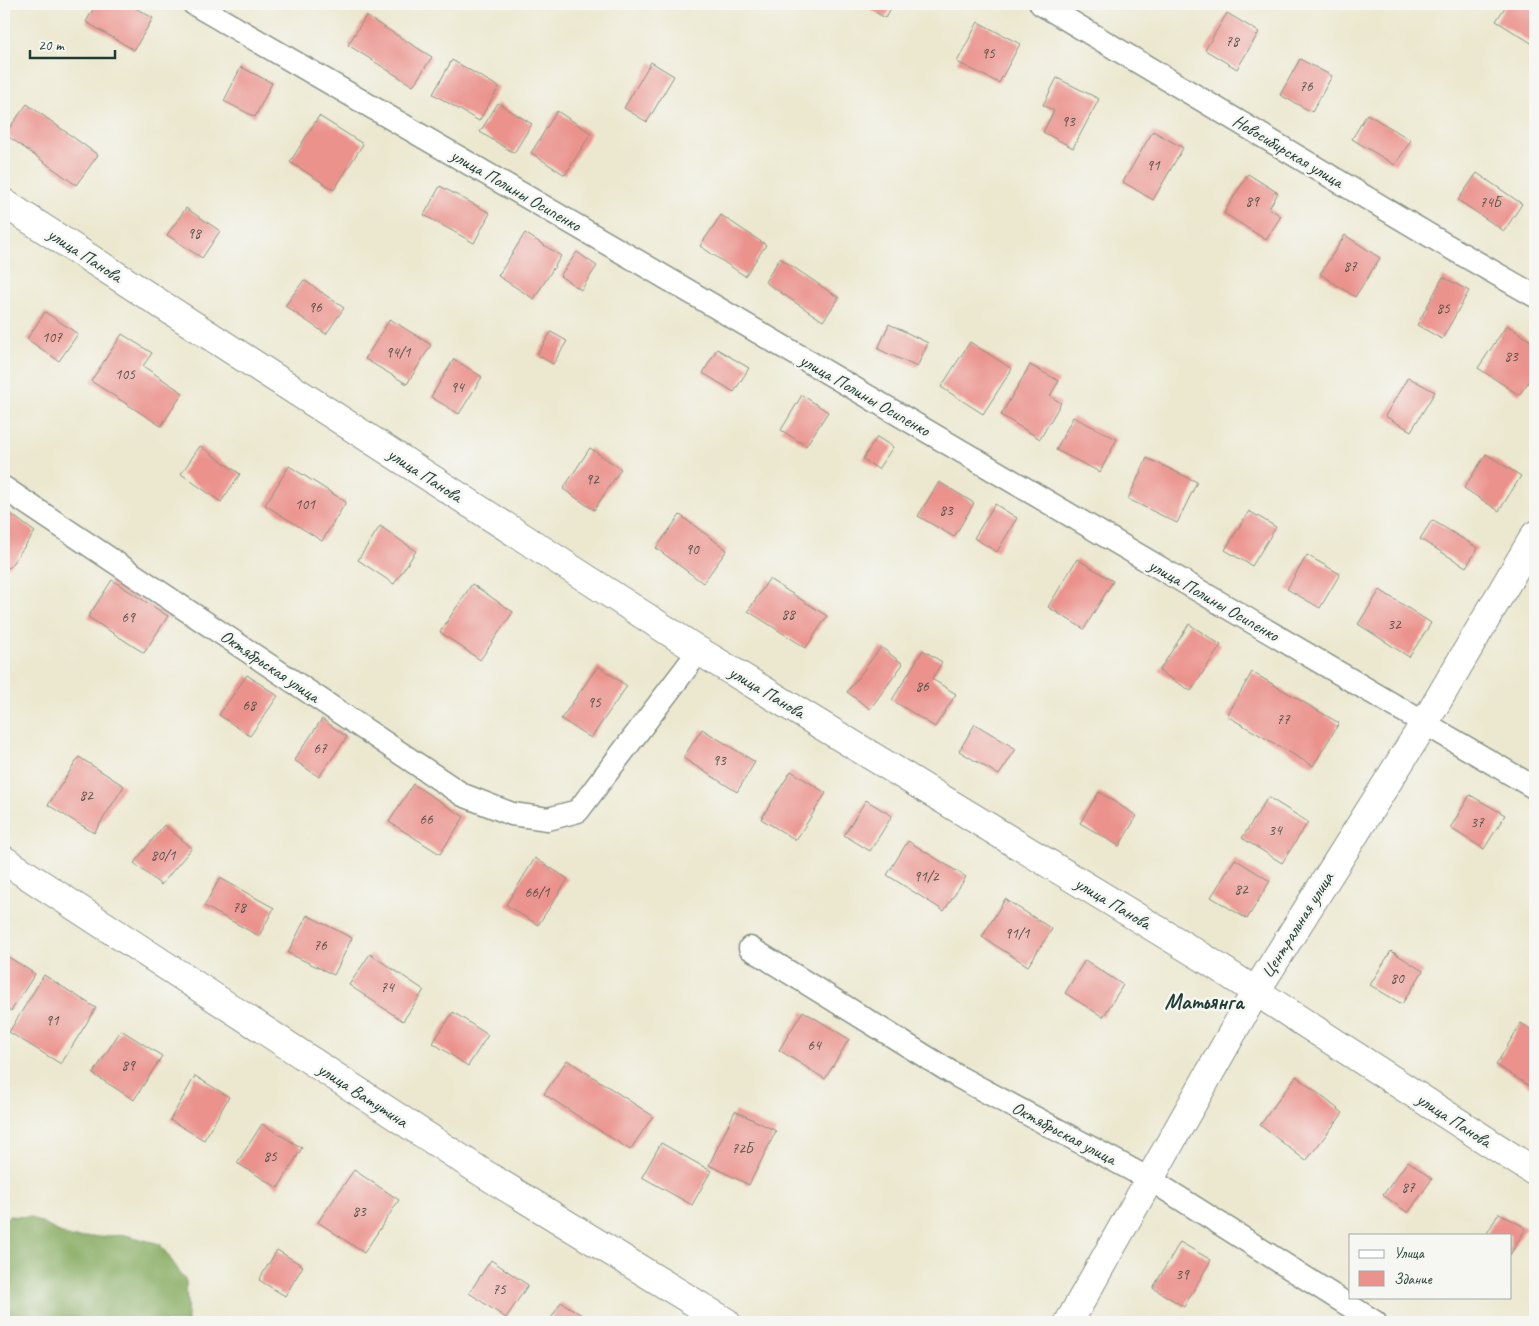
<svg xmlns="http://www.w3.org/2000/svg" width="1539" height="1326" font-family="Caveat,sans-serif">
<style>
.forest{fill:#86ab60;stroke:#52744a}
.building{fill:#eb928c}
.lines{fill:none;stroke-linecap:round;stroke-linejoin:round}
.minor-casing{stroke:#869282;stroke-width:25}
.tertiary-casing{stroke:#869282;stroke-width:30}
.secondary-casing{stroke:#869282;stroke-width:30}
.minor{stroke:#fff;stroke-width:22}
.tertiary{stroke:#fff;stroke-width:28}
.secondary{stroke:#fff;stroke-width:28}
.labels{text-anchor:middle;stroke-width:5;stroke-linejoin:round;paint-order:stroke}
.number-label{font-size:15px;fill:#52524a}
.street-label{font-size:18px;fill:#1f3d34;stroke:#f6f6f2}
.district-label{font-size:22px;font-weight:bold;fill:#1f3d34;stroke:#f6f6f2}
</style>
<rect width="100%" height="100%" fill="#f6f6f2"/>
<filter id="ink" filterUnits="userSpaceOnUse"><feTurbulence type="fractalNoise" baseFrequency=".02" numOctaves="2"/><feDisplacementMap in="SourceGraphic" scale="10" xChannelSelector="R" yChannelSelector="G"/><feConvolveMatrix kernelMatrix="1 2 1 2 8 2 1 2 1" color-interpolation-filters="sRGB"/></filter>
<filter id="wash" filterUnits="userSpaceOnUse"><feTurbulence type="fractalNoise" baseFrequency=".0096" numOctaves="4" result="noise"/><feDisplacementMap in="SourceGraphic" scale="20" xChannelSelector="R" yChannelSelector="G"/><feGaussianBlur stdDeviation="1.12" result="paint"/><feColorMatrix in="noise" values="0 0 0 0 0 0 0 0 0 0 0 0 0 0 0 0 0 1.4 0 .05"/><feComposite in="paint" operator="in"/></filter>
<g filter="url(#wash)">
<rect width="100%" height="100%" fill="#ece8d0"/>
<!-- forest -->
<polygon class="forest" points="9,1216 30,1217 71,1238 125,1235 160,1244 186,1281 188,1322 4,1322 4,1220"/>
<g id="blocks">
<!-- building -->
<g class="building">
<polygon points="96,4 128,4 153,18 134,50 86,22"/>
<polygon points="863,4 894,4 885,18"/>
<polygon points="1507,4 1535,4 1535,41 1533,44 1496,21"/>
<polygon points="1227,13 1259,32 1237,69 1205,50"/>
<polygon points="366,16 432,57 413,86 348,45"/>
<polygon points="978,22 1020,44 999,83 957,62"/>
<polygon points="1300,59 1332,76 1312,112 1280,95"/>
<polygon points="452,60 499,87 479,121 433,94"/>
<polygon points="651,62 674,76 647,122 624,108"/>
<polygon points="241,67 272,83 255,117 224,101"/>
<polygon points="1057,78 1099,99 1073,148 1043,132 1054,111 1043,105"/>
<polygon points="498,103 532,124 514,153 480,132"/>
<polygon points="27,104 98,155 76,185 5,134"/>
<polygon points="557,111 591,133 565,175 531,153"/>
<polygon points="1367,114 1411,140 1395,165 1352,139"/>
<polygon points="319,116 363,144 334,190 290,162"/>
<polygon points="1153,131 1183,148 1153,200 1123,182"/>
<polygon points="1477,173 1522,204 1504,231 1458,200"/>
<polygon points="1248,174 1278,193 1269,208 1281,216 1266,240 1224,213"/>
<polygon points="440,186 490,213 474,243 424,215"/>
<polygon points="186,208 220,231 202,258 167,235"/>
<polygon points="721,215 766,245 745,276 700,246"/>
<polygon points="525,233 561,256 534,299 498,276"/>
<polygon points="1345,235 1380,258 1355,297 1320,274"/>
<polygon points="577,252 597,266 581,290 560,276"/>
<polygon points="780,258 839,298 823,321 765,282"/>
<polygon points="1443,277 1469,291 1442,339 1417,325"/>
<polygon points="304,280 344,308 326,334 285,306"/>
<polygon points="45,312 78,334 59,361 27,339"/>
<polygon points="390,319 431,345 407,384 365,359"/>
<polygon points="889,324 928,343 917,367 878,349"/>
<polygon points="1507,325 1535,344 1535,384 1530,380 1519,395 1478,368"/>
<polygon points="551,332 567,341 553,364 537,355"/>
<polygon points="122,334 152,353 143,366 183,393 161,426 91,381"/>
<polygon points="970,342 1012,369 983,414 941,387"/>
<polygon points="717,349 749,368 734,392 703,373"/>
<polygon points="454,359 482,377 459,414 431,397"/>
<polygon points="1030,365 1059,381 1050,396 1061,403 1040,439 1001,415"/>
<polygon points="1408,377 1435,392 1411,431 1385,416"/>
<polygon points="802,395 828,412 806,446 781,430"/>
<polygon points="1073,417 1117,439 1100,472 1056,450"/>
<polygon points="877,437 893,447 878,469 863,459"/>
<polygon points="200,446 240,474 221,502 181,474"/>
<polygon points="590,448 621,469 594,510 563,489"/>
<polygon points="1486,454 1521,476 1499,511 1464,488"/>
<polygon points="1147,458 1197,482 1177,523 1128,499"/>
<polygon points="289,466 346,502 322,541 265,505"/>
<polygon points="939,482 974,503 954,537 918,516"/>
<polygon points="995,504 1017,518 997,552 974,538"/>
<polygon points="4,509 35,532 9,568 4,564"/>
<polygon points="1249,511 1276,527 1252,566 1225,550"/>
<polygon points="680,515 727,550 703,583 656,548"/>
<polygon points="1432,520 1478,548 1466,567 1420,539"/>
<polygon points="380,526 416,551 394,584 358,560"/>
<polygon points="1307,555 1340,574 1320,608 1287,589"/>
<polygon points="1077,559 1113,581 1084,629 1048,607"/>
<polygon points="769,579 827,616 806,648 748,611"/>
<polygon points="112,580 168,616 144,653 88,617"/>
<polygon points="472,584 513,612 480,660 440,632"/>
<polygon points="1380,590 1431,623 1409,657 1358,624"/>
<polygon points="1189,624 1221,645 1191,691 1159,671"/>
<polygon points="881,647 903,664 870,709 847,692"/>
<polygon points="923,650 942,662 932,679 956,694 935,727 892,700"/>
<polygon points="598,666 627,686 591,738 561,719"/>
<polygon points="1252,672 1339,723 1313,766 1227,716"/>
<polygon points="247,675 278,696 250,736 219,715"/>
<polygon points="322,719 347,737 319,777 294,760"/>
<polygon points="975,724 1016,749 999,775 959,751"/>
<polygon points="702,729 755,762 737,792 683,758"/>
<polygon points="79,757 124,786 94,833 48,805"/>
<polygon points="791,771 826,793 796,840 761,819"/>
<polygon points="413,784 464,817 440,854 389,822"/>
<polygon points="1099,792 1137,816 1119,846 1080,823"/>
<polygon points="1470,795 1505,815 1484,849 1450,828"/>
<polygon points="1268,797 1308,822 1282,863 1242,838"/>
<polygon points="866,800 892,816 870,851 844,835"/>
<polygon points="164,825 192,848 161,885 134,863"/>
<polygon points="908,841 966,877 944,911 887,875"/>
<polygon points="535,858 568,879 538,925 506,905"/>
<polygon points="1235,859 1270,881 1247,919 1211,897"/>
<polygon points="220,878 274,908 259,936 204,906"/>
<polygon points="1005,899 1052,929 1028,966 982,937"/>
<polygon points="307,915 352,938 334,975 288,953"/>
<polygon points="1391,951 1423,971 1402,1004 1370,985"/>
<polygon points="4,954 35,974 11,1011 4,1006"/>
<polygon points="370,954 424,990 403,1021 349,985"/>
<polygon points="1085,960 1123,985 1103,1017 1065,993"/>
<polygon points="44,975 96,1008 61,1064 9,1032"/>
<polygon points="803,1011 849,1039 825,1079 779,1050"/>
<polygon points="453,1012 488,1035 468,1066 433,1043"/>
<polygon points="1521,1023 1535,1032 1535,1080 1531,1087 1496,1065"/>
<polygon points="121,1030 162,1056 134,1100 93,1074"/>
<polygon points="567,1060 653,1116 630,1150 544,1094"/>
<polygon points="195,1076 229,1097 204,1140 170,1120"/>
<polygon points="1296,1076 1343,1113 1306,1161 1260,1125"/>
<polygon points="735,1111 776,1131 749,1185 709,1165"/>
<polygon points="262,1124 302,1148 278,1188 237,1163"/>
<polygon points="661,1143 711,1171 692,1205 642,1177"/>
<polygon points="1408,1161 1432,1179 1408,1213 1383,1195"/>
<polygon points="354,1170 399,1200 364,1253 318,1222"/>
<polygon points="1499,1213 1526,1228 1510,1255 1510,1235 1486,1235"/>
<polygon points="1180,1242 1211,1260 1184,1307 1153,1288"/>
<polygon points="277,1250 303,1266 285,1296 259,1280"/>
<polygon points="491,1260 528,1285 506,1318 469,1293"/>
<polygon points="561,1302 593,1322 549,1322"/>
</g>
</g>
</g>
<g filter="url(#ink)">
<use href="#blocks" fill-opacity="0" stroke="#869282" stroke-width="1"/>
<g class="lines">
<defs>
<g id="minor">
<polyline points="194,4 639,262 1535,788"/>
<polyline points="1041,4 1439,241 1535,296"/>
<polyline points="4,488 463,795 512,814 548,819 578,811 699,651"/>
<polyline points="750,948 957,1076 1151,1180 1375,1322"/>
</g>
<g id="tertiary">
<polyline points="4,860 483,1173 726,1322"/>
<polyline points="1069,1322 1256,991 1424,724 1535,535"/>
</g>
<polyline id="secondary" points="4,203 699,651 1204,958 1535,1172"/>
</defs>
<!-- minor casing -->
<use href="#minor" class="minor-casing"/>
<!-- tertiary casing -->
<use href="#tertiary" class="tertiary-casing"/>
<!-- secondary casing -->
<use href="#secondary" class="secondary-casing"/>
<!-- minor -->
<use href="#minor" class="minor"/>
<!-- tertiary -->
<use href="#tertiary" class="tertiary"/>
<!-- secondary -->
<use href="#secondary" class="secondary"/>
</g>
</g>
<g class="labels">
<!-- number labels -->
<g class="number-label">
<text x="1232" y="46">78</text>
<text x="988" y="58">95</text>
<text x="1306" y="91">76</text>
<text x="1068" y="126">93</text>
<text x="1153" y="170">91</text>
<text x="1252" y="206">89</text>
<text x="1490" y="207">74Б</text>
<text x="194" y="238">98</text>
<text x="1350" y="271">87</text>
<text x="315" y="312">96</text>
<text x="1443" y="313">85</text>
<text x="52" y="342">107</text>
<text x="398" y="357">94/1</text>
<text x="1511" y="361">83</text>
<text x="125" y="379">105</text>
<text x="457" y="392">94</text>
<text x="592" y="484">92</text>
<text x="305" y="509">101</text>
<text x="946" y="515">83</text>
<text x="692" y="554">90</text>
<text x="788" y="619">88</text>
<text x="128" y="622">69</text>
<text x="1394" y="629">32</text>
<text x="922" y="691">86</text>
<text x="594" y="707">95</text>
<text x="249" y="710">68</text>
<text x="1283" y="724">77</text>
<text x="320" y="753">67</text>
<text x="719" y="765">93</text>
<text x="86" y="800">82</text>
<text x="426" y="824">66</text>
<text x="1477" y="827">37</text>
<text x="1275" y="835">34</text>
<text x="163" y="860">80/1</text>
<text x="926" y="881">91/2</text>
<text x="1241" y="894">82</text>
<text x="537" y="897">66/1</text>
<text x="239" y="912">78</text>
<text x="1017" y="938">91/1</text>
<text x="320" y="950">76</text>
<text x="1397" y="983">80</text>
<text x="387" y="992">74</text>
<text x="52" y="1025">91</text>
<text x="814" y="1050">64</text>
<text x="128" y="1070">89</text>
<text x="742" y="1153">72Б</text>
<text x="270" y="1161">85</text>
<text x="1408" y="1192">87</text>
<text x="359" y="1216">83</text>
<text x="1182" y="1279">39</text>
<text x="499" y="1294">75</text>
</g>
<!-- street labels -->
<g class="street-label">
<text transform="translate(1288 151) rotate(31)" y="6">Новосибирская улица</text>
<text transform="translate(516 190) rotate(30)" y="6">улица Полины Осипенко</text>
<text transform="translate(85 255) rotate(33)" y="6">улица Панова</text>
<text transform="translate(865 395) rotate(30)" y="6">улица Полины Осипенко</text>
<text transform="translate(425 475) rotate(33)" y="6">улица Панова</text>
<text transform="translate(1214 600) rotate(30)" y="6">улица Полины Осипенко</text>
<text transform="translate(270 666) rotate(34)" y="6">Октябрьская улица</text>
<text transform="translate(767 692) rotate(31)" y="6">улица Панова</text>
<text transform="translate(1113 903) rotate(31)" y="6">улица Панова</text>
<text transform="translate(1297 925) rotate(-58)" y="6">Центральная улица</text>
<text transform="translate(363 1095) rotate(33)" y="6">улица Ватутина</text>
<text transform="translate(1454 1120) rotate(33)" y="6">улица Панова</text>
<text transform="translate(1064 1133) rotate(28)" y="6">Октябрьская улица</text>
</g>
<!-- district labels -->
<g class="district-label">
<text x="1204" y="1009">Матьянга</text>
</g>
</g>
<!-- margin -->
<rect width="1539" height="1326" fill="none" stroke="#f6f6f2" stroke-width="20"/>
<!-- legend -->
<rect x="1349" y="1234" width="162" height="65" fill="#f6f6f2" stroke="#a0aca6"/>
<rect x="1359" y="1250" width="25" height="8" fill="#ffffff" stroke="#a0aca6"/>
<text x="1394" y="1258" font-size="15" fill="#1f3d34">Улица</text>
<rect x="1359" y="1271" width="25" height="15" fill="#eb928c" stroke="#a0aca6"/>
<text x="1394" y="1284" font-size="15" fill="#1f3d34">Здание</text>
<!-- scale -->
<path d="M30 50v8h85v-8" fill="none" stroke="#1f3d34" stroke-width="2.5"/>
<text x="38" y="50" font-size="15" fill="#1f3d34" stroke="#f6f6f2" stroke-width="4" paint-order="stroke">20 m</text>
</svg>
